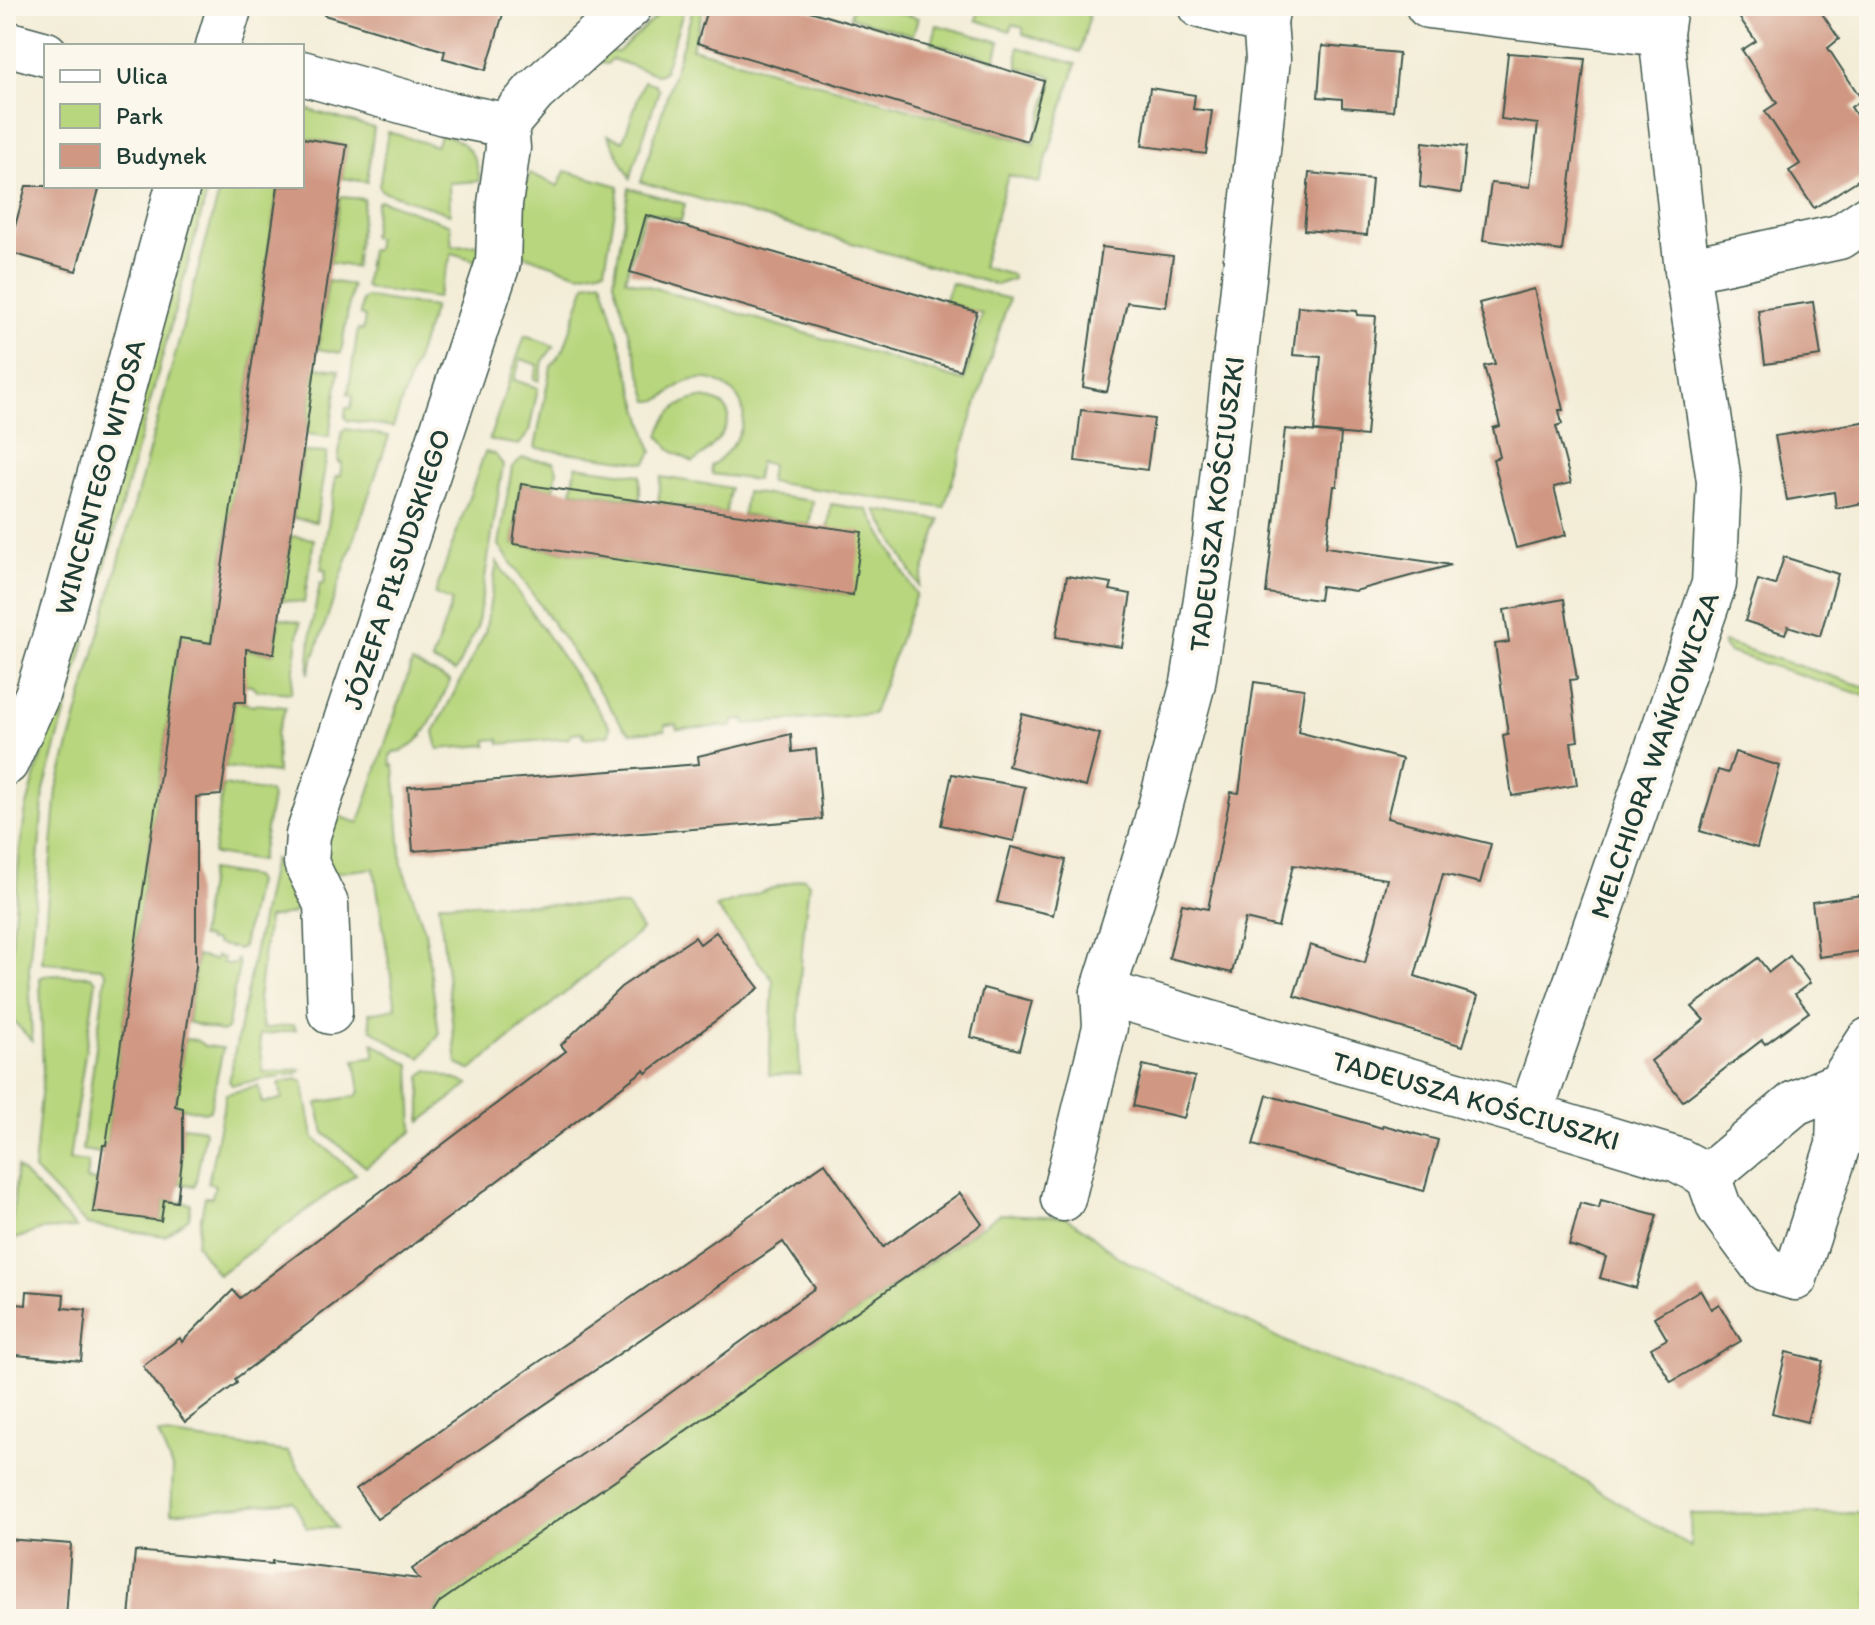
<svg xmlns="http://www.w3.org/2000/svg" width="1875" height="1625" font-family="Itim,sans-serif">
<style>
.green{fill:#b7d67d;stroke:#6b8a58;stroke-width:2}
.building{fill:#d09883}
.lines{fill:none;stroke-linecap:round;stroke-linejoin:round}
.minor-casing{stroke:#3f574c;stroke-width:47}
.minor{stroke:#fff;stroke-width:44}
.labels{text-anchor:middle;stroke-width:8;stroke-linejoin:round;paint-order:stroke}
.street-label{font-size:28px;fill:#1f3d34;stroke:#fbf7ec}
</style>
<rect width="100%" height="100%" fill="#fbf7ec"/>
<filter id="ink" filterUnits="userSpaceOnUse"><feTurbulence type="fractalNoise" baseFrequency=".0125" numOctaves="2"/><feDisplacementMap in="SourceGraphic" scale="16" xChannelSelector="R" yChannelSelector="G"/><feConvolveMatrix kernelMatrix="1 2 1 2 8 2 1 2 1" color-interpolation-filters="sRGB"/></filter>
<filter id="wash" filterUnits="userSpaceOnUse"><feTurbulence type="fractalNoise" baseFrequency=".006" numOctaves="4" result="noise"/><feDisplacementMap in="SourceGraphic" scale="32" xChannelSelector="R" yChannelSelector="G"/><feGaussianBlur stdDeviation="1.8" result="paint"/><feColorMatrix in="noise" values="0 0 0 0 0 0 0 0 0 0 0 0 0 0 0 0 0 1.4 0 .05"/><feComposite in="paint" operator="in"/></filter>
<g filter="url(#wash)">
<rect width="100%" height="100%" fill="#f3edd7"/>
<!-- green -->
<g class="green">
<polygon points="668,6 685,6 664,72 658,75 612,59 607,64 596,62 599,51 618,52"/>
<polygon points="694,6 704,6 692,48 1034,144 1053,77 1018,67 1018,47 1076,64 1039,183 1008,175 982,267 1013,275 1013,279 997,285 641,182"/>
<polygon points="853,6 875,6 918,18 913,35 850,17"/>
<polygon points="980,6 1086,6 1089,18 1080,52 1023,34 1023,28 1012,24 1010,31 976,20"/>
<polygon points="937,25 1000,42 995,60 932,43"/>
<polygon points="644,81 655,84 659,90 630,178 608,135 623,141"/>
<polygon points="302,108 374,128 367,182 342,178 347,145 302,138"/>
<path d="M388 132 436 146 441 134C467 141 477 155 480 181L449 183 450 214 382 191 379 187Z"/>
<polygon points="565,171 619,186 605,269 579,274 520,254 521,197 530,173 558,186"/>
<polygon points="201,186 209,186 92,614 82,612"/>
<polygon points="221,186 278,186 211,643 180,638 106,1145 102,1145 101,1153 82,1150 106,973 101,968 42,962 57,789"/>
<path d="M629 188 685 204 681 221 645 211 625 279 964 381 982 314 944 302 951 283 1009 299 944 508 769 482 771 464 759 462 756 480 712 474 711 466C736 449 760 412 728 388 721 383 714 379 705 379 673 378 670 403 649 401L614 281Z"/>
<polygon points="340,197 364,199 355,267 330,263"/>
<polygon points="381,200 450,225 452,246 483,244 483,263 452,253 437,298 367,288 365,285 370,250 375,250 377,238 372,237 377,202"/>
<polygon points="602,280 652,452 646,463 535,448 551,366 564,349 586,283"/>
<polygon points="328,281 352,285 341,353 318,349"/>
<polygon points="366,297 434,307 393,427 347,420 345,417 346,408 351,408 353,395 348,394 358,329 363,330 365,317 360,315 362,300"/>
<polygon points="525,335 554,346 543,361 539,381 534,379 538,365 521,359 514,380 538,388 529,432 519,445 489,440"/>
<polygon points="315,367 339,370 329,437 306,434"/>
<path d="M700 398C754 402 718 446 693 462L673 452 659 436C665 414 677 403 700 398Z"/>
<polygon points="346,429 389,436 308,674 312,624 320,583 324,584 326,571 321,569 336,476 340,476 342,463 338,462 342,432"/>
<polygon points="303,452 327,453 316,522 293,518"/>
<polygon points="485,452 495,454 503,465 477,628 455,672 432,661 452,601 435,594"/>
<polygon points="522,458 554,462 557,471 554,489 521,484 513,544 853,595 828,527 831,504 868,510 916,594 873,714 746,724 745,719 733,721 732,726 677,729 676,724 665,725 665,730 632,733 623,726 499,545 512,467"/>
<polygon points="576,466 640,475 640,500 572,491"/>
<polygon points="661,477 730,488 726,513 658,503"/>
<polygon points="746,492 813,501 809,525 743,515"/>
<polygon points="876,510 940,520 919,586"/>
<polygon points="291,536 314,539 304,603 282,600"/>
<polygon points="497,562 610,727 609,735 584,738 583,732 571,733 570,738 500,744 499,739 487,740 487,745 438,749 434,732 485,633"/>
<polygon points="279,618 300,622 291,693 256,690 252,686 238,684 243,649 274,654"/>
<polygon points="75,638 85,641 44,790 29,969 32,1041 6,1013 20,848 26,809"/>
<polygon points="1723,642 1869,688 1869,697 1729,652 1723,646"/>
<path d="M412 663 450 681C438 705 425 750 394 752L390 756 391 765 394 766 402 866 425 931 439 1034 421 1058 398 1047 371 1029 369 1013 396 1008 374 868 333 873 322 858 329 813 359 823Z"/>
<polygon points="235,700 253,706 256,704 286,707 276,734 277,773 225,767"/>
<polygon points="223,785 270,792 272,798 260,861 213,854"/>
<polygon points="273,859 283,880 297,894 298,908 291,914 268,918 258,999 263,1029 293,1025 296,1030 259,1035 263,1073 301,1069 298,1073 232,1085 229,1081"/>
<polygon points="210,870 253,877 256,882 243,946 239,949 216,944 216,941 208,941 208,938 200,937"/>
<path d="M804 878 809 883C801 947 796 1009 800 1074L769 1075 773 980 716 907Z"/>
<polygon points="439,903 627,906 642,930 471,1070 457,1064"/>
<polygon points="197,956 215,960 216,956 223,958 222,963 234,965 237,960 239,965 227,1029 222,1032 188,1022"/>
<polygon points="46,975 91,976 96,981 69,1160 88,1162 86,1180 97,1181 93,1211 161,1221 164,1200 191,1204 189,1218 165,1236 87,1225 34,1170 43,1073 40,978"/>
<polygon points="185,1039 196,1040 205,1046 223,1048 210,1110 204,1112 175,1106"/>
<polygon points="373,1043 410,1065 413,1131 366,1167 324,1133 317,1103 356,1096 360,1091 355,1060 375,1057"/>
<polygon points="428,1070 469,1084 421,1122 421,1076"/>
<polygon points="298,1079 303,1081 313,1137 356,1174 218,1275 196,1244 205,1197 212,1197 215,1185 208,1183 226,1094 258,1086 262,1103 282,1099 279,1083"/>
<polygon points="183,1126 204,1129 205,1132 195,1186 179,1183"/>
<polygon points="17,1167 76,1228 41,1230 6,1242 6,1231 11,1235"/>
<polygon points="1000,1214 1065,1217 1087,1231 1118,1257 1301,1349 1411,1390 1518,1441 1691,1547 1690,1514 1869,1513 1869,1619 432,1619 440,1602 736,1394"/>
<polygon points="158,1434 288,1452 336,1528 307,1528 293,1501 171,1513 173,1470"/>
</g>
<g id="blocks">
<!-- building -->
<g class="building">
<polygon points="326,6 499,6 497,12 503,14 486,70 443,58 445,51 324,15"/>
<polygon points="708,6 793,6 1044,81 1027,141 697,43"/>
<polygon points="1731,6 1817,6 1839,39 1828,48 1862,100 1851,107 1869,135 1869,173 1814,208 1789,171 1800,164 1765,111 1777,103 1742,50 1756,41"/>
<polygon points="1322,46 1399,53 1393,111 1342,107 1342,99 1318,97"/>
<polygon points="1508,53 1585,59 1562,251 1483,240 1491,183 1530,187 1538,124 1501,119"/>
<polygon points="1150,88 1195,95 1193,109 1212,111 1206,154 1142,146"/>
<polygon points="302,138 347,145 274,654 246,649 246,702 235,702 221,795 196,797 196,967 175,1106 183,1108 183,1152 177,1202 164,1200 161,1221 93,1212 103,1145 106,1145 180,638 211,643 278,186 302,186"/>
<polygon points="1423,142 1466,147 1461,193 1420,187"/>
<polygon points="1309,173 1372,179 1367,235 1304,230"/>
<polygon points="26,186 100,186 76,271 8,252"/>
<polygon points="646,215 977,312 960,370 630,272"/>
<polygon points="1102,247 1173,256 1166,307 1127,302 1107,392 1083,387"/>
<polygon points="1534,289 1563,410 1559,410 1562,424 1556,426 1571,483 1554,487 1566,535 1516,548 1493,459 1500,457 1493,428 1500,426 1484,366 1495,364 1479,303"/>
<polygon points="1813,302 1821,356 1765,364 1758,310"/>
<polygon points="1298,306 1357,311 1357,315 1376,316 1366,436 1314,431 1321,357 1293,355"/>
<polygon points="1081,410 1154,419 1147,470 1075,461"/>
<polygon points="1869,421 1869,502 1836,508 1834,492 1787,500 1775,436"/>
<polygon points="1285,429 1341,434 1337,486 1334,486 1326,547 1451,565 1355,591 1321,586 1319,600 1266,593"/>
<polygon points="521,484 862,532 853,595 513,544"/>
<polygon points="1784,557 1838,574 1820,636 1788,626 1785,634 1745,621 1758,580 1775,585"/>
<polygon points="1067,576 1112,583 1110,590 1131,594 1122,647 1056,637"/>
<polygon points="1564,599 1577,679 1570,680 1578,741 1571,742 1577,785 1512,796 1503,735 1508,734 1495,644 1509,642 1504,610"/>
<polygon points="1254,682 1304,689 1298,732 1402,759 1387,818 1491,844 1480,883 1443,874 1415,976 1478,996 1463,1046 1294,996 1310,945 1365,963 1387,879 1293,865 1278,927 1245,919 1232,973 1169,958 1182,904 1208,909 1231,792 1239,793"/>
<polygon points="1022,714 1100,734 1086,787 1008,766"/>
<polygon points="791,734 792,752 816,749 822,819 413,851 408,787 699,764 698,756"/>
<polygon points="1735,752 1780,766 1757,848 1700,831 1718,770 1728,773"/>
<polygon points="952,774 1025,787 1014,841 941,825"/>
<polygon points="1011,847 1066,860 1053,915 997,902"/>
<polygon points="1869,894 1869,950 1819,957 1812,902"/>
<polygon points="716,932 759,988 646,1073 644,1070 235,1379 237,1383 185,1422 143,1366 180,1338 182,1342 233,1290 240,1298 566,1051 561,1045 621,987 695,937 700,944"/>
<polygon points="1790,956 1810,983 1795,994 1809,1012 1765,1044 1762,1040 1683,1101 1651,1061 1704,1020 1692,1007 1758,958 1769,972"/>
<polygon points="983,988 1032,1001 1019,1050 971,1037"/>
<polygon points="1143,1065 1195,1077 1184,1118 1133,1106"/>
<polygon points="1267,1095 1382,1128 1383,1125 1438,1140 1424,1191 1253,1145"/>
<polygon points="825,1163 883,1247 960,1193 982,1224 440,1602 429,1619 129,1619 135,1551 272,1564 272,1561 310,1565 419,1579 412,1569 633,1420 815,1288 783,1242 377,1519 356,1489"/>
<polygon points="1601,1200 1657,1215 1636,1288 1600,1278 1606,1257 1569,1245 1580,1203 1599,1208"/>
<polygon points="1700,1290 1711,1309 1719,1304 1741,1341 1671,1382 1651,1348 1667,1339 1654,1317"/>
<polygon points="27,1291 64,1294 63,1308 86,1310 81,1361 6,1354 6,1303 26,1305"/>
<polygon points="1786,1352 1823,1361 1807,1422 1772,1413"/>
<polygon points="6,1539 71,1544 66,1619 6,1619"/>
</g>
</g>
</g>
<g filter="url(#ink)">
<use href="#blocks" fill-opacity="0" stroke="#3f574c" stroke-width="2"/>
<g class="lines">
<defs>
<g id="minor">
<polyline points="1200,6 1265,22"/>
<polyline points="1428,6 1661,34"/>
<polyline points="6,43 46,54"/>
<polyline points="218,46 230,6"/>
<polyline points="302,73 444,113 506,125"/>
<polyline points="1687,270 1839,237 1869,217"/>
<polyline points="6,763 37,695 60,620 178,186"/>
<polyline points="1103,992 1530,1115 1678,1160 1708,1176 1795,1103 1840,1084 1869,1040"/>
<polyline points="330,1012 326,904 306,863 308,835 498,263 500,204 508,148 506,125 534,92 630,6"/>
<polyline points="1530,1115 1714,584 1719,481 1687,270 1661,34 1665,6"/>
<polyline points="1708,1176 1719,1207 1765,1269 1795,1278 1838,1145 1840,1084"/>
<polyline points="1063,1199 1105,1027 1103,992 1154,830 1193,683 1216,534 1268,59 1265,22 1268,6"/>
</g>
</defs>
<!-- minor casing -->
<use href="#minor" class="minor-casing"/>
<!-- minor -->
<use href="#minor" class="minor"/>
</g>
</g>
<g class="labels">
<!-- street labels -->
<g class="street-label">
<text transform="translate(99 477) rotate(-75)" y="10">WINCENTEGO WITOSA</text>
<text transform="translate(1216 504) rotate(-83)" y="10">TADEUSZA KOŚCIUSZKI</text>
<text transform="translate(396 569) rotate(-72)" y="10">JÓZEFA PIŁSUDSKIEGO</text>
<text transform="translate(1654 755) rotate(-71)" y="10">MELCHIORA WAŃKOWICZA</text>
<text transform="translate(1476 1100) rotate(16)" y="10">TADEUSZA KOŚCIUSZKI</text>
</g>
</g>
<!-- margin -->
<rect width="1875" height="1625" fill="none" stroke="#fbf7ec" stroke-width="32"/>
<!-- legend -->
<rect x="44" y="44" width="260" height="144" fill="#fbf7ec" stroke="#a3ada2" stroke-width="2"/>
<rect x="60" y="70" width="40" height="12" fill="#ffffff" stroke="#a3ada2" stroke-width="2"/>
<text x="116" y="84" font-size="24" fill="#1f3d34">Ulica</text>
<rect x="60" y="104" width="40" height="24" fill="#b7d67d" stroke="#a3ada2" stroke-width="2"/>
<text x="116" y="124" font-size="24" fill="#1f3d34">Park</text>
<rect x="60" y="144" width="40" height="24" fill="#d09883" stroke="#a3ada2" stroke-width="2"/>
<text x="116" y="164" font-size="24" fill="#1f3d34">Budynek</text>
</svg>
